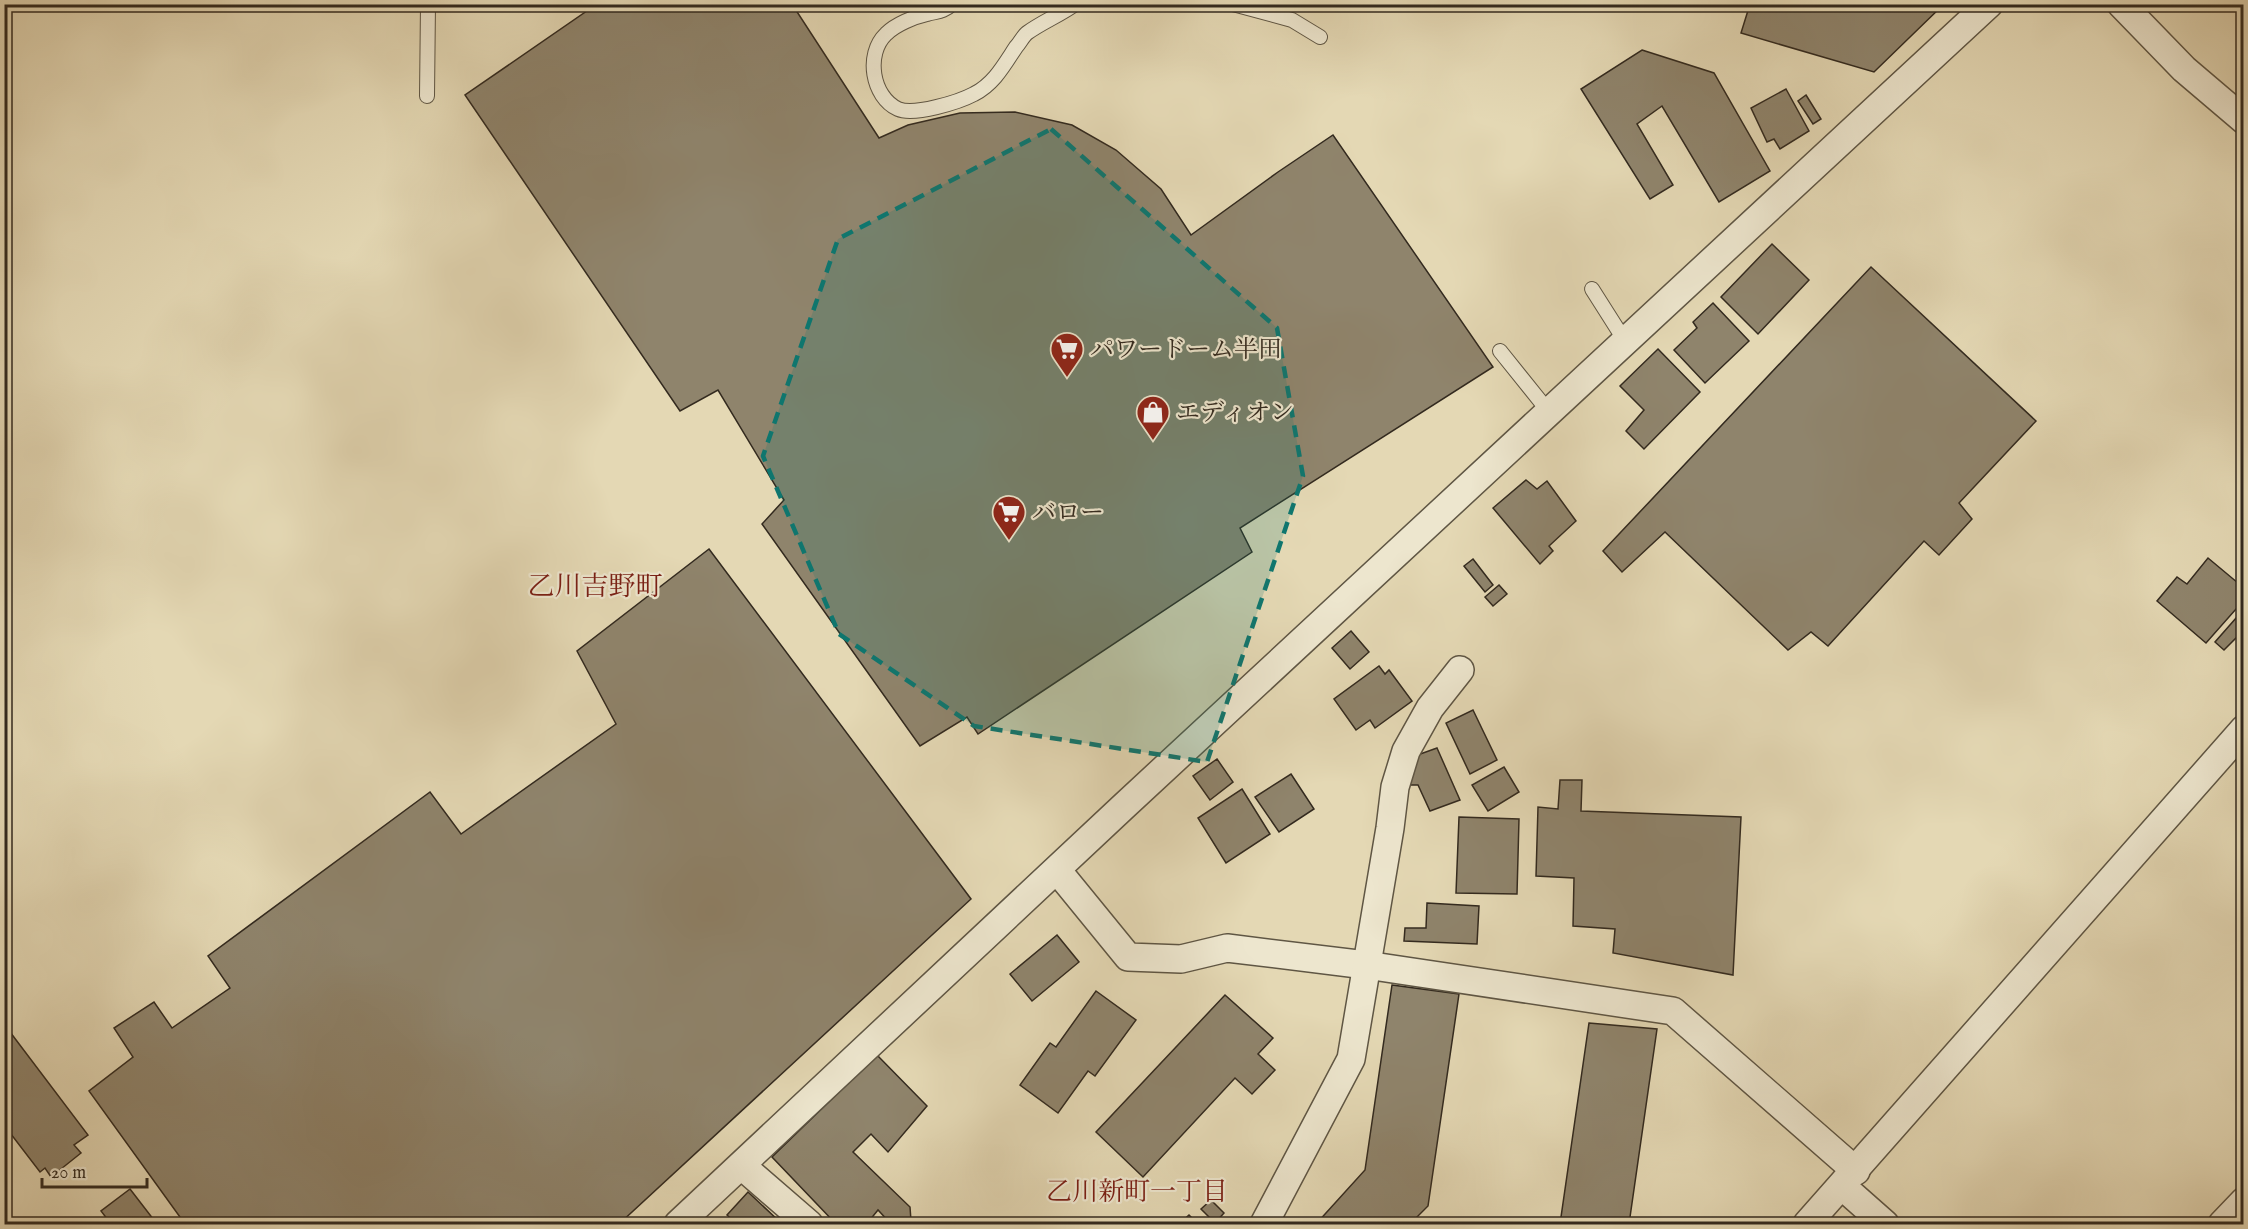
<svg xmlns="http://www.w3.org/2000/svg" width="2248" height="1229" font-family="'IM FELL English','Noto Serif JP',serif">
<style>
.building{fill:#8f846c;stroke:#332a1f;stroke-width:1.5}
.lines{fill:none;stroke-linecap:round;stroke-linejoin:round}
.service-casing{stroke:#5f5644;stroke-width:16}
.minor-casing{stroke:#5f5644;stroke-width:30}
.service{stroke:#ede6ce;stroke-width:14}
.minor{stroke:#ede6ce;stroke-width:27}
.marked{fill:#0f766e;fill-opacity:0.2;stroke:#0f766e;stroke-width:4.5;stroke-dasharray:12 8;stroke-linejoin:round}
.labels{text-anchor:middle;stroke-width:4.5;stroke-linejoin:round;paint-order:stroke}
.poi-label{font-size:24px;fill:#332a1f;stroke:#ede6ce;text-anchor:start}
.neighbourhood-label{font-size:26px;fill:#7a1f14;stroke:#ede6ce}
.quarter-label{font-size:27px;fill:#7a1f14;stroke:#ede6ce}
</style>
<rect width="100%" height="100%" fill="#e4d8b4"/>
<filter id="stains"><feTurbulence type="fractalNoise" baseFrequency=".00333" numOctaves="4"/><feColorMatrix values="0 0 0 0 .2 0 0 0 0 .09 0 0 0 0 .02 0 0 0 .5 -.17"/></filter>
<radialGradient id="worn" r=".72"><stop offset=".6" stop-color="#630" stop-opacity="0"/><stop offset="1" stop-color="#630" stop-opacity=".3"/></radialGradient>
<!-- building -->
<g class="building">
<polygon points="597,4 792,4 879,138 908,125 960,113 1015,112 1072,125 1116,150 1161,189 1191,235 1278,172 1333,135 1493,367 1240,528 1252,552 978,734 967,717 920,746 762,524 784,500 718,390 680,411 465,95"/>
<polygon points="1750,4 1944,4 1874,72 1741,33"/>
<polygon points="1642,50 1714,73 1770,171 1719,202 1662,106 1637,124 1673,185 1650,199 1581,89"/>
<polygon points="1786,89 1809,131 1780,149 1774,139 1767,142 1751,108"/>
<polygon points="1806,95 1821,119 1813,124 1798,101"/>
<polygon points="1772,244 1809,280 1758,334 1721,297"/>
<polygon points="1871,267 2036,421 1959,503 1972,519 1939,555 1924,541 1828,646 1811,632 1788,650 1665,532 1622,572 1603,551"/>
<polygon points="1713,303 1749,341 1705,383 1674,350 1697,328 1693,322"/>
<polygon points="1658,349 1700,392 1644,449 1626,431 1644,410 1620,386"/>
<polygon points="1526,480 1537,489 1547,481 1576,521 1549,546 1553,551 1540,564 1493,508"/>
<polygon points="709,549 971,899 619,1224 185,1224 89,1091 133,1057 114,1028 154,1002 172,1028 230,988 208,956 430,792 461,834 616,724 577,651"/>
<polygon points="2208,558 2244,588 2244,600 2206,643 2157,601 2177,577 2187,584"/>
<polygon points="1473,559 1493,585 1485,592 1464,566"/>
<polygon points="1499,585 1507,594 1493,606 1485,597"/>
<polygon points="2244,609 2244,633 2242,632 2224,650 2215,642"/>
<polygon points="1351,631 1369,652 1350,669 1332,648"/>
<polygon points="1379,666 1385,674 1389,670 1412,701 1375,728 1370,720 1356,730 1334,699"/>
<polygon points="1473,710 1497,760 1470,774 1446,723"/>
<polygon points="1437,748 1460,800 1430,811 1418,785 1406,785 1409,758"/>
<polygon points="1217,759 1233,782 1210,800 1193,776"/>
<polygon points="1504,767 1519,792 1488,811 1472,785"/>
<polygon points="1291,774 1314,809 1279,832 1255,797"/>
<polygon points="1560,780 1582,780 1581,811 1741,817 1733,975 1613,953 1615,929 1573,926 1574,878 1536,876 1538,807 1558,809"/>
<polygon points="1242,789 1270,834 1226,863 1198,818"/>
<polygon points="1459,817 1519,819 1517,894 1456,893"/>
<polygon points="1427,903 1479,906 1477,944 1404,941 1405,928 1426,928"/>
<polygon points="1057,935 1079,962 1032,1001 1010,974"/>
<polygon points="1392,985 1459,994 1428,1206 1410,1224 1316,1224 1365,1170"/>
<polygon points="1096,991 1136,1020 1095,1076 1088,1071 1058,1113 1020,1085 1050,1043 1056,1047"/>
<polygon points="1225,995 1273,1038 1258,1054 1275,1070 1252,1094 1235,1078 1143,1177 1096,1132"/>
<polygon points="1589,1023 1657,1029 1629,1224 1560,1224"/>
<polygon points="4,1024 88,1135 74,1145 81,1153 51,1177 45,1168 40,1172 4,1125"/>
<polygon points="877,1055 927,1106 888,1152 871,1134 853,1152 910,1207 911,1221 907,1224 891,1224 878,1210 869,1221 873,1224 836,1224 772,1157"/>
<polygon points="130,1189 157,1224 111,1224 101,1211"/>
<polygon points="748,1192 780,1222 778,1224 737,1224 727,1215"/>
<polygon points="1211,1200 1224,1213 1215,1223 1201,1209"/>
<polygon points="1189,1215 1198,1224 1179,1224"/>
</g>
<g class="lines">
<defs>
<g id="service">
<path d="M952 4C943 12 938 11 927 14 914 17 896 24 886 34 865 54 872 97 898 109 914 116 959 102 974 94 994 84 1004 65 1016 47 1020 43 1023 36 1027 33 1042 22 1060 15 1075 4"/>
<polyline points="1233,4 1292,20 1320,37"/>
<polyline points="427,96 428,4"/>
<polyline points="1592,289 1625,341"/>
<polyline points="1500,351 1549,412"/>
</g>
<g id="minor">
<polyline points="2121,4 2184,69 2244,120"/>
<polyline points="1057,870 1128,957 1181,959 1227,948 1366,965 1673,1011 1856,1171"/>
<polyline points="742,1166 809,1224"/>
<polyline points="1842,1186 1885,1224"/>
<polyline points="678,1224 1123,807 1989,4"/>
<polyline points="1264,1224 1351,1059 1390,828 1395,787 1406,751 1430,708 1460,670"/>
<polyline points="1807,1224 2244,729"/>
<polyline points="2222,1224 2244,1201"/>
</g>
</defs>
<!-- service casing -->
<use href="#service" class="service-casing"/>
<!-- minor casing -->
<use href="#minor" class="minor-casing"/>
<!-- service -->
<use href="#service" class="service"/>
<!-- minor -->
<use href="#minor" class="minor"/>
</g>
<!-- marked area -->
<path class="marked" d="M1051 129 1277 328 1303 476 1207 762 974 726 839 634 763 456 838 239Z"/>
<!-- icons -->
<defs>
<symbol id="supermarket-pin" viewBox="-11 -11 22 30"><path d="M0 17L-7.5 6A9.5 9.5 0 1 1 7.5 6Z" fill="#8f2418" stroke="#ede6ce"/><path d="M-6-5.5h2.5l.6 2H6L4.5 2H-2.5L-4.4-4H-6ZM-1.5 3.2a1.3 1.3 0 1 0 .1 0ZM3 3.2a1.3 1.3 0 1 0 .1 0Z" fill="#fff"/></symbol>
<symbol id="shop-pin" viewBox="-11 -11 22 30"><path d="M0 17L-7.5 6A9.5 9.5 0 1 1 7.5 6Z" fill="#8f2418" stroke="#ede6ce"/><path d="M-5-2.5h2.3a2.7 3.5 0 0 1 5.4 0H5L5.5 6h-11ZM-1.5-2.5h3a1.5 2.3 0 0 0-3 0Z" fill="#fff"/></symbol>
</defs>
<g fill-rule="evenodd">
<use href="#supermarket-pin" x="1048" y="330" width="38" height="52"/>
<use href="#shop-pin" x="1134" y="393" width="38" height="52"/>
<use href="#supermarket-pin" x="990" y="493" width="38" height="52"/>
</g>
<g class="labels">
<!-- poi labels -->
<g class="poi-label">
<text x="1090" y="357">パワードーム半田</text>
<text x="1176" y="420">エディオン</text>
<text x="1032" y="520">バロー</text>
</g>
<!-- neighbourhood labels -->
<g class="neighbourhood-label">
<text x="1137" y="1200">乙川新町一丁目</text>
</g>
<!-- quarter labels -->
<g class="quarter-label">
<text x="595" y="595">乙川吉野町</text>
</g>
</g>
<!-- margin -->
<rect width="2248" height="1229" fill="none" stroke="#e4d8b4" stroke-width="24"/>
<rect x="6" y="6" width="2236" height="1217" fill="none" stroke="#332a1f" stroke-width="3"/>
<rect x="12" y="12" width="2224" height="1205" fill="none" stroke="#332a1f" stroke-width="1.5"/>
<!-- scale -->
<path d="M42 1178v9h105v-9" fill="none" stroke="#332a1f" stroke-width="3"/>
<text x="51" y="1178" font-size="18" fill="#332a1f" stroke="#ede6ce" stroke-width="4.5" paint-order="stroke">20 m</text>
<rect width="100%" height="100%" filter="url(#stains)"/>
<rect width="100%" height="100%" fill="url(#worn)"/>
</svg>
